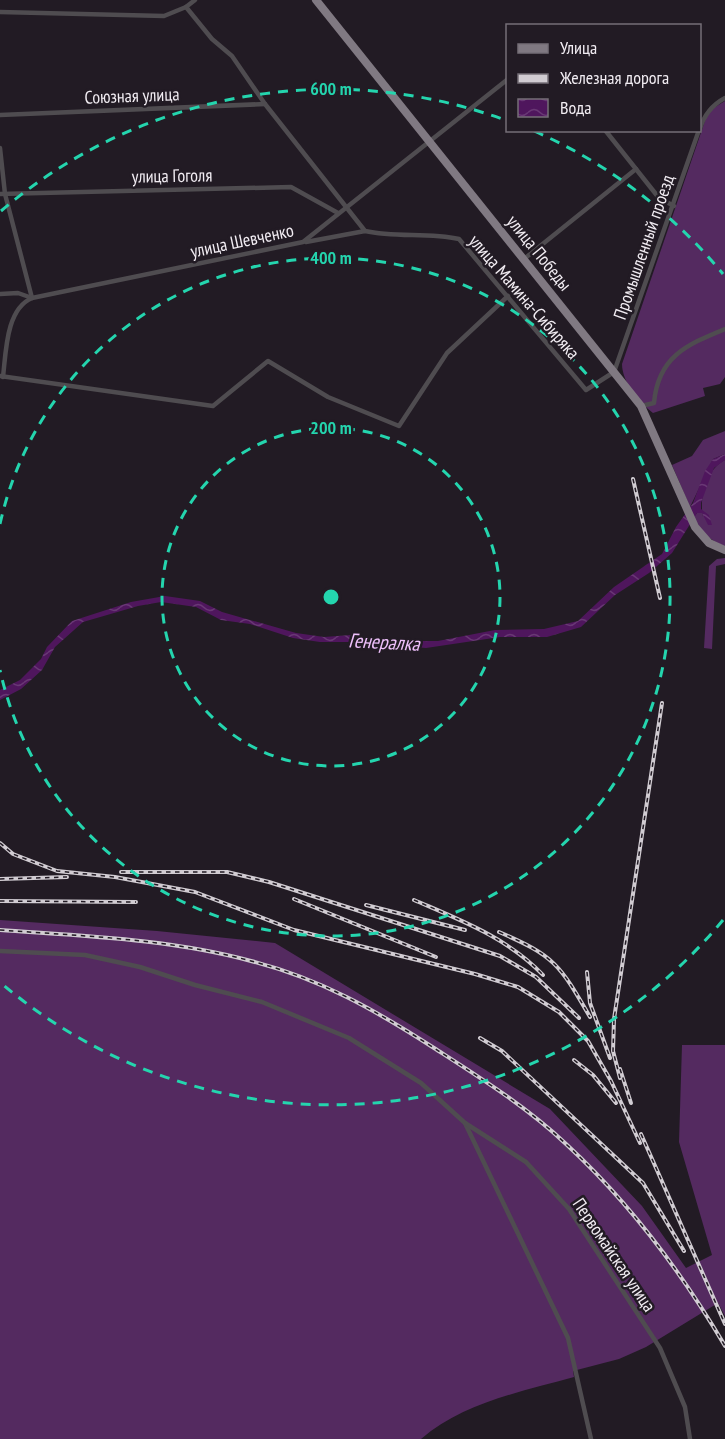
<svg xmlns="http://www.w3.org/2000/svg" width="725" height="1439" font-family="'PT Sans Narrow',sans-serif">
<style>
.grass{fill:#542a60}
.water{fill:url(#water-waves)}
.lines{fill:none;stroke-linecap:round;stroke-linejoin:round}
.minor{stroke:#4f4c50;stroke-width:4.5}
.primary{stroke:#807982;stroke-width:8}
.rail-casing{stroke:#d1ccd2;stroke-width:4}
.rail{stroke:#221b24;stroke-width:1.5;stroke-dasharray:4.5;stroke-linecap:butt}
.ring{fill:none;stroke:#24d5ae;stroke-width:3;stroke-dasharray:10 8}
.labels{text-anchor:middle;stroke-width:5;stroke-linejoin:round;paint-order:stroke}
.street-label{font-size:18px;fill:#f2edf3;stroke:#221b24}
.water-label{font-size:20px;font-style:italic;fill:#eec0fb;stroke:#221b24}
.centre{fill:#24d5ae;stroke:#221b24;stroke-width:3}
.ring-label{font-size:18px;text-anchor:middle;font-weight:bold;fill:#24d5ae;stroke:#221b24;stroke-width:5;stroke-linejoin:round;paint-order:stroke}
</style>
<defs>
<pattern id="water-waves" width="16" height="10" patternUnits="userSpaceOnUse" patternTransform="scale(1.5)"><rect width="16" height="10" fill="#4f165d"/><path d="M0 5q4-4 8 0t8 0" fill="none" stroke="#693875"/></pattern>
</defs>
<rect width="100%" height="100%" fill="#221b24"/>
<!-- grass -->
<g class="grass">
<path d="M725 101V377L720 384 703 388 705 396 653 413C639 402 622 382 622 364L706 118 712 109Z"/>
<polygon points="725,431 725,454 713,459 690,507 672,465 692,456 703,440"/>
<path d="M725 460V546C710 541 701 532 694 517L697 513H702L703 517C699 499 706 469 725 460Z"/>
<polygon points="725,558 725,564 716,566 712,649 704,648 709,566 717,559"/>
<path d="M0 920 157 931 275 943 550 1109 642 1206 686 1268 712 1255 679 1142 682 1045H725V1316L718 1303 646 1347 619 1359 573 1371 574 1377C521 1392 464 1402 421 1439H0Z"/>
</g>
<!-- water -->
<polygon class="water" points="725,454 725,460 714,468 701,503 701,509 709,515 712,525 708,525 702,513 697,513 672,553 649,573 615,595 581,627 547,637 500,637 426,648 355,642 320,642 293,638 250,624 221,620 196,607 161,602 138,606 83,622 55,647 42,670 21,689 0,700 0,690 20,680 41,659 47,647 72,621 131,602 165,596 200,601 222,612 296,633 324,637 351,635 384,641 438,641 495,630 544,629 578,621 614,587 662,554 676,527 693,503 705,471 713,459"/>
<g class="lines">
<!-- minor -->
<g class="minor">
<path d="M186 7 212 39 232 56 265 104 365 231C396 238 428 232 459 239L586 390 614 372 699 130"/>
<polyline points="0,12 164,16 186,7 195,0"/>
<polyline points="0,115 265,104"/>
<path d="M700 129C704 115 712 105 725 98"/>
<polyline points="605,130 659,198 674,206"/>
<polyline points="0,148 5,194 32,298"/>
<polyline points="0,194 291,187 338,213"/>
<polyline points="306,242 365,231"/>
<polyline points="524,259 636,169"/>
<polyline points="0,294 18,293 32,298 303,242 508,79"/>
<polyline points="0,376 213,406 268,361 328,397 399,426 447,353 508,296"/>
<path d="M3 377C6 352 6 309 32 298"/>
<path d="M641 406 654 403C658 357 686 345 725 329"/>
<polyline points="0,951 85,955 140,967 195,985 262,1002 349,1038 421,1083 465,1123 568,1338 591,1439"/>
<polyline points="465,1123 526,1162 569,1209 660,1348 685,1407 690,1439"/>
</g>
<!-- primary -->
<polyline class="primary" points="316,0 641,406 695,527 709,543 725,550"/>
<defs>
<g id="rail">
<polyline points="633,479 660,598"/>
<polyline points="0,843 13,854 57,871 115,877 195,892 294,930 475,974 518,987 559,1012 588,1041 611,1081 640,1143"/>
<polyline points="121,872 227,872 269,882 500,956 536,977 579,1018"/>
<polyline points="0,879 67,877"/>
<polyline points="294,899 436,957"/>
<path d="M414 900C460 920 508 938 543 975"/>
<polyline points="0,901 136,902"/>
<polyline points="366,905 465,930"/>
<path d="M0 930C83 936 171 939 251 961 321 979 375 1010 434 1048 479 1077 527 1107 566 1144 629 1202 682 1273 725 1346"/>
<path d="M499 932C555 956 560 965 590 1017"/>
<polyline points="587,972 590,1003 610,1058"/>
<polyline points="480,1038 502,1051 643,1183 684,1251"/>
<polyline points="574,1060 593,1075 616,1103"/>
<polyline points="620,1069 631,1103"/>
<polyline points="620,1078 613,1051 614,1019 662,703"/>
<polyline points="641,1134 725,1324"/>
</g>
</defs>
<!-- rail casing -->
<use href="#rail" class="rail-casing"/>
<!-- rail -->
<use href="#rail" class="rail"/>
</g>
<!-- distance rings -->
<g class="ring">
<circle cx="331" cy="597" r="169"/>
<path d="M0 524A339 339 0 1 1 0 670"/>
<path d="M723 920A508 508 0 0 1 1 983M1 211A508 508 0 0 1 505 120M534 131A508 508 0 0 1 723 274"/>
</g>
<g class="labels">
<!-- street labels -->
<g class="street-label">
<text transform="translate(132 96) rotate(-2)" y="6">Союзная улица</text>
<text transform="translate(172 176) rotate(-1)" y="6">улица Гоголя</text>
<text transform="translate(242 241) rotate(-12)" y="6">улица Шевченко</text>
<text transform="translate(644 247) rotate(-71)" y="6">Промышленный проезд</text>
<text transform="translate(539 253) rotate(51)" y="6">улица Победы</text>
<text transform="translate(524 297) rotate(49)" y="6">улица Мамина-Сибиряка</text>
<text transform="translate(614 1255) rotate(56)" y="6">Первомайская улица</text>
</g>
<!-- water labels -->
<g class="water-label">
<text transform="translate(384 642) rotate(3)" y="7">Генералка</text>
</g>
</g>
<circle cx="331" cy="597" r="9" class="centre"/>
<g class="ring-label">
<text x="331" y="95">600 m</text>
<text x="331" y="264">400 m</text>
<text x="331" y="434">200 m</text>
</g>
<!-- legend -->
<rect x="506" y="24" width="195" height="108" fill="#221b24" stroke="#756f77" stroke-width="1.5"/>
<rect x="518" y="44" width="30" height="9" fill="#807982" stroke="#756f77" stroke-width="1.5"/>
<text x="560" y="54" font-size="18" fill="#f2edf3">Улица</text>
<rect x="518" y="74" width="30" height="9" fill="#d1ccd2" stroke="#756f77" stroke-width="1.5"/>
<text x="560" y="84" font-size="18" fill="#f2edf3">Железная дорога</text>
<rect x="518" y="99" width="30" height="18" fill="url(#water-waves)" stroke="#756f77" stroke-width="1.5"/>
<text x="560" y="114" font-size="18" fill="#f2edf3">Вода</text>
</svg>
